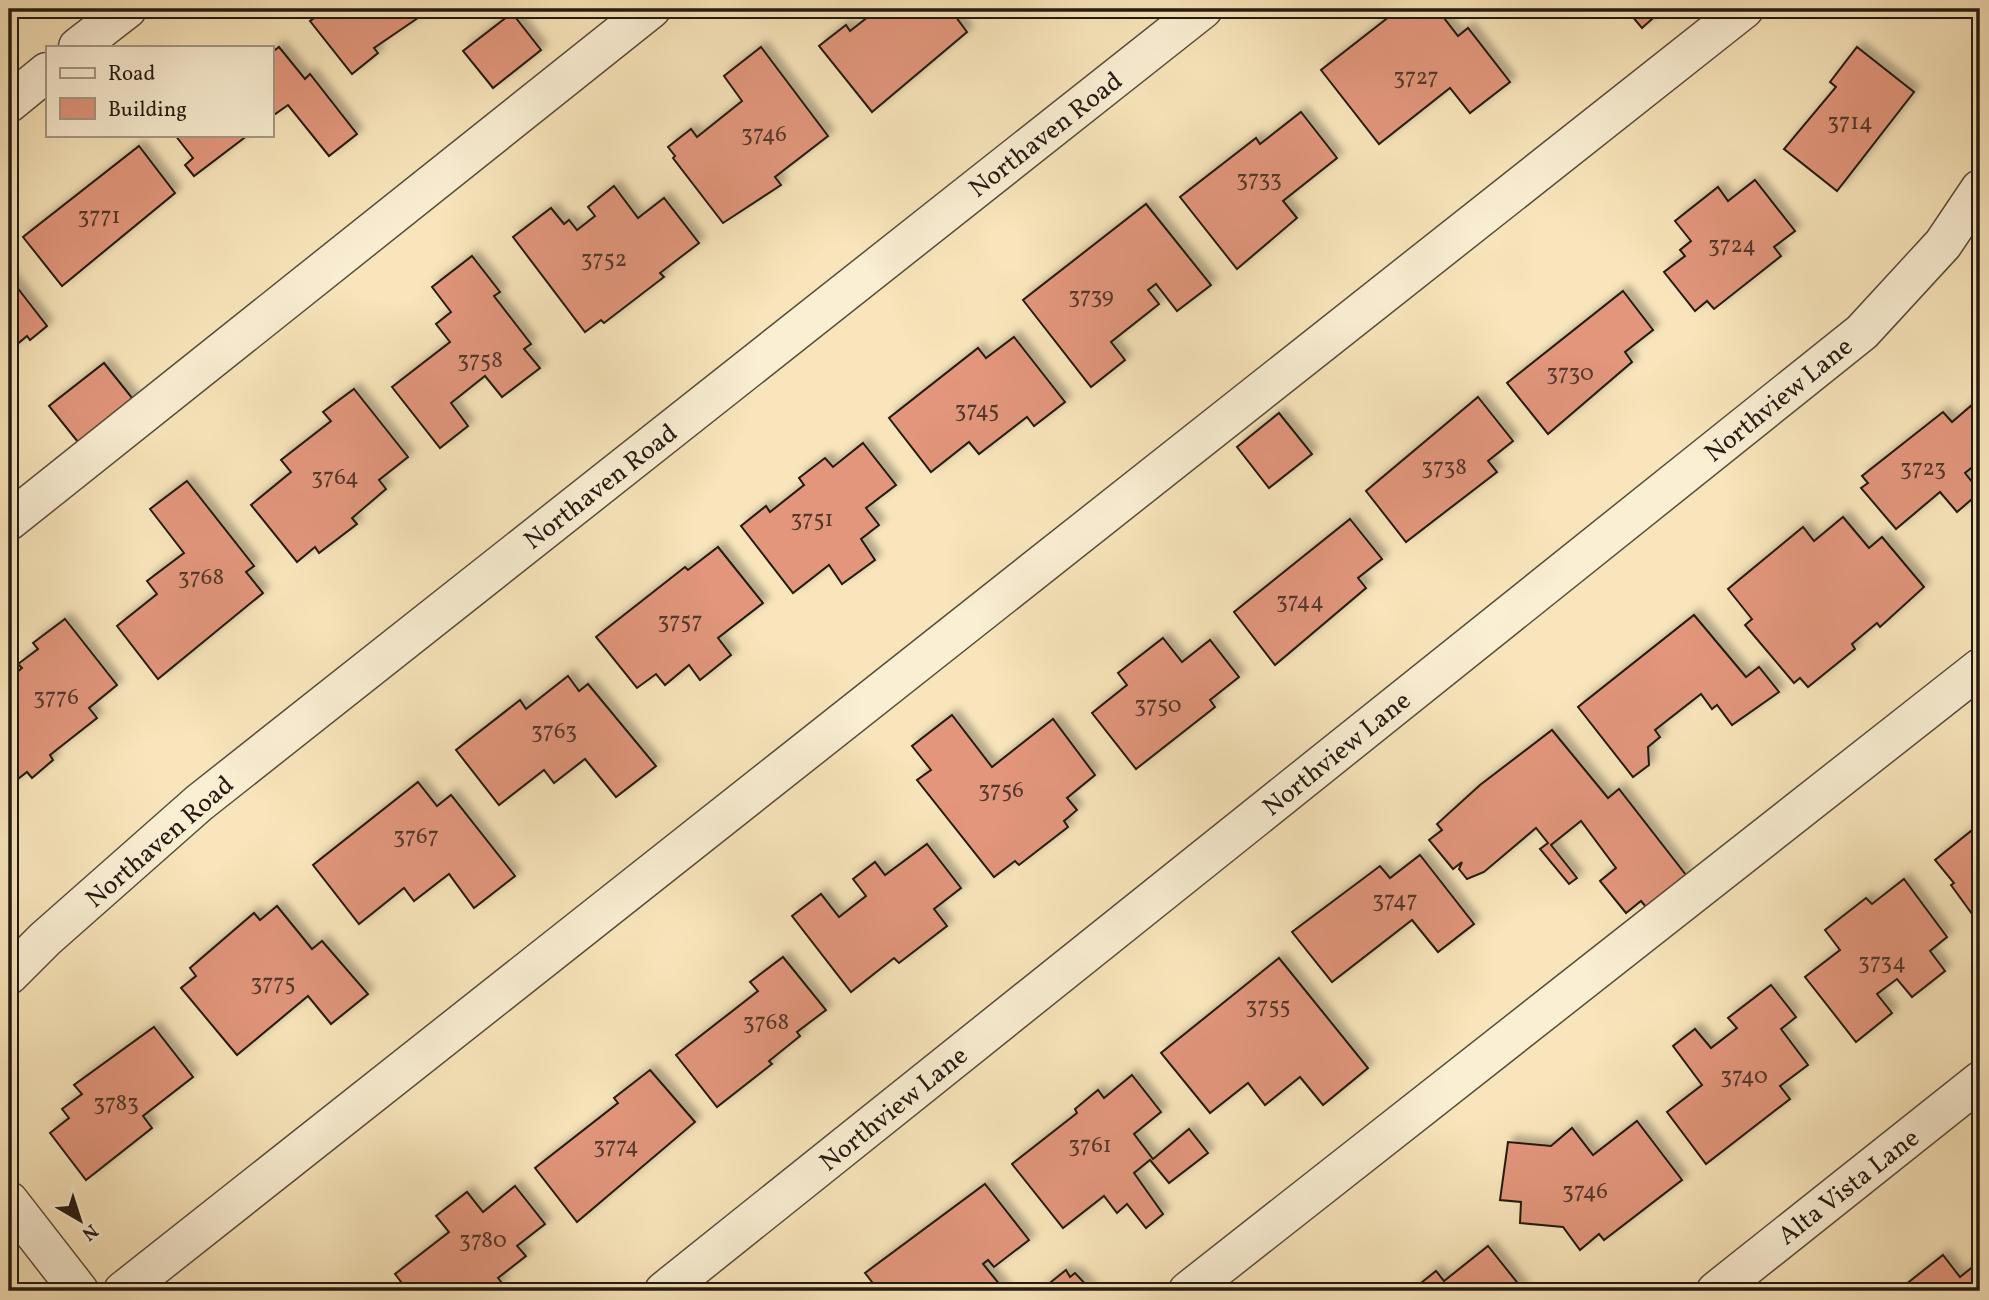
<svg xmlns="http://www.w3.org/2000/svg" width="1989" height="1300" font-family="Vollkorn,serif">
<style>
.building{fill:#e2967c;stroke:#241a10;stroke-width:2;filter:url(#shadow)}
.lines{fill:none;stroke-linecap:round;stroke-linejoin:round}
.minor-casing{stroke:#594d3b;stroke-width:41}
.minor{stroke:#faeed3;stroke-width:38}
.labels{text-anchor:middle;stroke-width:5;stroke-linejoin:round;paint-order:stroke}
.number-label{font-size:23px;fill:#54392b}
.street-label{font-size:26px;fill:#241a10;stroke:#faeed3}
</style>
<defs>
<filter id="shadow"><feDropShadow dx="6" dy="-6" stdDeviation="3.5" flood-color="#0004"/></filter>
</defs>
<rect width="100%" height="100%" fill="#f8e5bb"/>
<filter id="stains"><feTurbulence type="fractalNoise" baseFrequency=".00286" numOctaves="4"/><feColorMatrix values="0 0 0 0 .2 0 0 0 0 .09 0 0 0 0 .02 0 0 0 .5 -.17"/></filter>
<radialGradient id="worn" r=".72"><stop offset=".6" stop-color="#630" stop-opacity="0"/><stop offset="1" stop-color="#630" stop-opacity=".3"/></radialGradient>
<!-- building -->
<g class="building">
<polygon points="327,9 431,9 374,48 378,53 352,74 310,21"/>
<polygon points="878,9 950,9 967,32 872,112 819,46 846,25 850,31"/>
<polygon points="1399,9 1437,9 1458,36 1468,28 1510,82 1470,113 1450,88 1379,144 1321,70"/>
<polygon points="1626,9 1663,9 1642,28"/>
<polygon points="1963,9 1980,9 1980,24"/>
<polygon points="512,13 541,50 493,88 463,51"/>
<polygon points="279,47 305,79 310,74 357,134 329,156 288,105 271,117 271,53"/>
<polygon points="761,47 828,136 775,177 781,185 723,223 673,158 675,156 668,147 691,129 697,137 742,101 724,76"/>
<polygon points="1857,47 1914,92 1837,191 1784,149 1836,87 1830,82"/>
<polygon points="1301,112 1337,158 1283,201 1297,218 1237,269 1180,197 1256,138 1260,144"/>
<polygon points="175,135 248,135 194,176 185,165 193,158"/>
<polygon points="139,146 175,193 62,286 23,237"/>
<polygon points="1755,180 1795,231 1774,247 1781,256 1714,309 1707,301 1695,311 1664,272 1685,256 1680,250 1691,241 1675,221 1718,187 1728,201"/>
<polygon points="614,186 638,218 664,198 699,243 660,273 664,277 604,323 601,320 585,332 513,237 551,208 564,224 569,220 577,230 595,216 588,207"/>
<polygon points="1146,204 1211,285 1177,311 1156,284 1148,290 1159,304 1111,342 1125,360 1091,387 1023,300"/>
<polygon points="472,256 500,292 494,296 531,344 524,349 540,368 502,397 485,376 451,403 468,426 440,448 392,387 450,342 436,324 451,312 432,287"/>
<polygon points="9,277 47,326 30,340 27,336 9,351"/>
<polygon points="1623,291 1653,330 1625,352 1632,362 1548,434 1507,383"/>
<polygon points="1014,337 1065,402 1034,426 1027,417 979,454 969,442 931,472 889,418 978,348 986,358"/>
<polygon points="104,363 137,404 82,447 49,406"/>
<polygon points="354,389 408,457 379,480 386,489 352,518 357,524 319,553 315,547 297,562 251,505 291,472 281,460 331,421 323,412"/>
<polygon points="1478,397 1513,441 1488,461 1497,472 1406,542 1366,491"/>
<polygon points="1980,398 1980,461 1965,473 1980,492 1957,512 1940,492 1896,529 1861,488 1868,483 1862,476 1943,412 1952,422"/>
<polygon points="1279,413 1312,454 1269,488 1237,447"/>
<polygon points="863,443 896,485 866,508 879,525 861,539 875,560 842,584 829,565 793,593 741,526 766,506 770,512 804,485 799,478 825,458 833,467"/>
<polygon points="187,481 254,566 246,572 263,593 158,679 117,626 157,594 147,581 184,553 150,509"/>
<polygon points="1843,517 1869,548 1882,537 1924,587 1880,627 1877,623 1852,644 1855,649 1808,687 1800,678 1794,683 1745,625 1752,619 1728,589 1803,527 1814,541"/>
<polygon points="1350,519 1382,559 1358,578 1366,588 1275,665 1234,612"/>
<polygon points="718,547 763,603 718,638 731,655 700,680 689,665 665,685 656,674 637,688 596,637 685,567 688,570"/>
<polygon points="1694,615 1746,677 1759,667 1779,692 1732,725 1717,705 1712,709 1701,694 1655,730 1660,737 1648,747 1649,765 1633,777 1578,707"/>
<polygon points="65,619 117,685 89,708 97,718 50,755 53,760 32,778 27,772 9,786 9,679 22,668 18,664 38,649 33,643"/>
<polygon points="1163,638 1182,662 1210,640 1239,677 1210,700 1215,707 1136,769 1092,713 1127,685 1118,673"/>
<polygon points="568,676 579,691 588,684 656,766 616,797 585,759 554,783 544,770 499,805 456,750 520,700 526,709"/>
<polygon points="952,715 992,767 1053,719 1095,775 1067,798 1077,810 1064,821 1068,827 1019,865 1015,861 994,877 917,780 931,770 912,746"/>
<polygon points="1552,730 1608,798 1619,789 1686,875 1646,907 1641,901 1626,913 1600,881 1616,868 1581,821 1551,845 1577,878 1569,884 1540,849 1548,843 1536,828 1484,872 1467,879 1459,869 1462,862 1453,869 1429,840 1442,830 1437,824 1480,785"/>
<polygon points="418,782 437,806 451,795 515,876 474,908 449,874 414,901 404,888 359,924 313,865"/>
<polygon points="1971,831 1980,844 1980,925 1951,885 1954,883 1935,860"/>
<polygon points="927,844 961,888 934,909 947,926 899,963 894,958 851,992 792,916 821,894 839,917 866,896 853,879 875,862 885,875"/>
<polygon points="1420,855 1474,924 1438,952 1412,920 1332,982 1292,932 1380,866 1390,878"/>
<polygon points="1904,879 1947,937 1930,951 1945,971 1912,997 1897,979 1877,994 1892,1013 1856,1042 1805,977 1840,950 1825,930 1866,898 1872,904"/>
<polygon points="277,906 312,949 322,941 368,994 331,1024 308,996 237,1055 181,988 196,976 190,968 254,913 260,920"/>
<polygon points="783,957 826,1010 797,1032 800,1036 769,1061 772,1064 717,1107 676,1055 758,991 750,982"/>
<polygon points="1279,958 1368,1068 1323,1105 1300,1077 1265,1105 1248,1083 1210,1113 1161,1053"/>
<polygon points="1771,985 1796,1017 1781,1029 1808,1065 1780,1086 1790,1099 1706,1164 1667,1112 1702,1085 1673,1046 1695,1029 1711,1048 1737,1028 1728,1018"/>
<polygon points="154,1027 193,1077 143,1116 152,1128 86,1180 50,1133 69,1118 62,1109 82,1094 74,1085"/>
<polygon points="650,1070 695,1122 577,1222 535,1168 618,1103 614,1098"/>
<polygon points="1132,1075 1161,1112 1134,1134 1153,1159 1189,1129 1208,1153 1169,1183 1150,1160 1134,1173 1163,1214 1146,1228 1127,1204 1117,1213 1104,1196 1063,1228 1012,1164 1077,1113 1075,1109 1098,1090 1104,1098"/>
<polygon points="1637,1121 1682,1180 1604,1240 1599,1234 1580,1250 1563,1227 1520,1223 1521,1202 1500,1200 1508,1142 1551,1146 1572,1128 1593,1155"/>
<polygon points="985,1184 1029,1240 994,1267 988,1260 983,1264 1005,1291 879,1291 865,1273"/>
<polygon points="515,1186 545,1224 517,1246 526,1256 498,1278 502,1283 492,1291 408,1291 395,1274 449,1232 436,1216 467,1192 483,1212"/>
<polygon points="1488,1246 1524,1291 1411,1291 1436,1271 1444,1281"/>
<polygon points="1943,1255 1960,1277 1980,1261 1980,1291 1909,1291 1905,1285"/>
<polygon points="1066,1270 1070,1277 1075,1273 1092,1291 1042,1291 1041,1290"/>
</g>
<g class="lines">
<defs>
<g id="minor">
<polyline points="78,47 127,9"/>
<polyline points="9,103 47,72"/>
<polyline points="9,521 651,9"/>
<polyline points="9,975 45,939 199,803 1203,9"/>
<polyline points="9,1201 79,1291"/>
<polyline points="123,1291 1744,9"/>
<polyline points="664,1291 1862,332 1943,244 1980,189"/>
<polyline points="1188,1291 1980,668"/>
<polyline points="1716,1291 1980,1081"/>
</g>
</defs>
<!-- minor casing -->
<use href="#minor" class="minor-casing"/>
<!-- minor -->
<use href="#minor" class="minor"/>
</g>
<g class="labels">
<!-- number labels -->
<g class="number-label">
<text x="1416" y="84">3727</text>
<text x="1850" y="129">3714</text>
<text x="764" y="141">3746</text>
<text x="1259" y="186">3733</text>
<text x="99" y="223">3771</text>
<text x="1732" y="252">3724</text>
<text x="604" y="266">3752</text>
<text x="1091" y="303">3739</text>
<text x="480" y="367">3758</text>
<text x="1570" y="380">3730</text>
<text x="977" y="417">3745</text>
<text x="1444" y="474">3738</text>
<text x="1923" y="475">3723</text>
<text x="335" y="484">3764</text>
<text x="812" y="526">3751</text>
<text x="201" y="584">3768</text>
<text x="1300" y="608">3744</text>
<text x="680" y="628">3757</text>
<text x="56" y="704">3776</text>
<text x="1158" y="712">3750</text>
<text x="554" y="738">3763</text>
<text x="1001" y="797">3756</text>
<text x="416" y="843">3767</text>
<text x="1395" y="907">3747</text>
<text x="1882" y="969">3734</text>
<text x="273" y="990">3775</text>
<text x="1268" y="1013">3755</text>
<text x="766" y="1029">3768</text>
<text x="1744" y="1083">3740</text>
<text x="116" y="1110">3783</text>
<text x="1090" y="1152">3761</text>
<text x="616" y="1153">3774</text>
<text x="1585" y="1198">3746</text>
<text x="483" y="1247">3780</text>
</g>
<!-- street labels -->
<g class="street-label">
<text transform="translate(1045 134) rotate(-38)" y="9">Northaven Road</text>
<text transform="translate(1778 399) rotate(-39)" y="9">Northview Lane</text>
<text transform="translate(600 486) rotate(-38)" y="9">Northaven Road</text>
<text transform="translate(1336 753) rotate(-39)" y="9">Northview Lane</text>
<text transform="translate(159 841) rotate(-41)" y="9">Northaven Road</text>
<text transform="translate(893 1108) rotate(-39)" y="9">Northview Lane</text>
<text transform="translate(1848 1186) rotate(-38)" y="9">Alta Vista Lane</text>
</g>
</g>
<!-- margin -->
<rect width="1989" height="1300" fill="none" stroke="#f8e5bb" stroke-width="35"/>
<rect x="10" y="10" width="1968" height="1279" fill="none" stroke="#241a10" stroke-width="3.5"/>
<rect x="18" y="18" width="1954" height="1265" fill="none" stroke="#241a10" stroke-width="2"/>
<!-- legend -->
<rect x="46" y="46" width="228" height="91" fill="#faeed3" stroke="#a49985" stroke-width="2"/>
<rect x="60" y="68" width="35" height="10" fill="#faeed3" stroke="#a49985" stroke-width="2"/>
<text x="108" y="80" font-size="21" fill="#241a10">Road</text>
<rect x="60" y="98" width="35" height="21" fill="#e2967c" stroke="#a49985" stroke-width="2"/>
<text x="108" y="116" font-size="21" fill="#241a10">Building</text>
<!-- north arrow -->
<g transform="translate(80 1220) rotate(141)" stroke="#faeed3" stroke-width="5" paint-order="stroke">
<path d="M0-5L12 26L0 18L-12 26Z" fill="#241a10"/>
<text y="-10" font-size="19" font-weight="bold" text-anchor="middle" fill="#241a10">N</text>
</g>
<rect width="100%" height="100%" filter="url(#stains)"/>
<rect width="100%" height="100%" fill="url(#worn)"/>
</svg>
